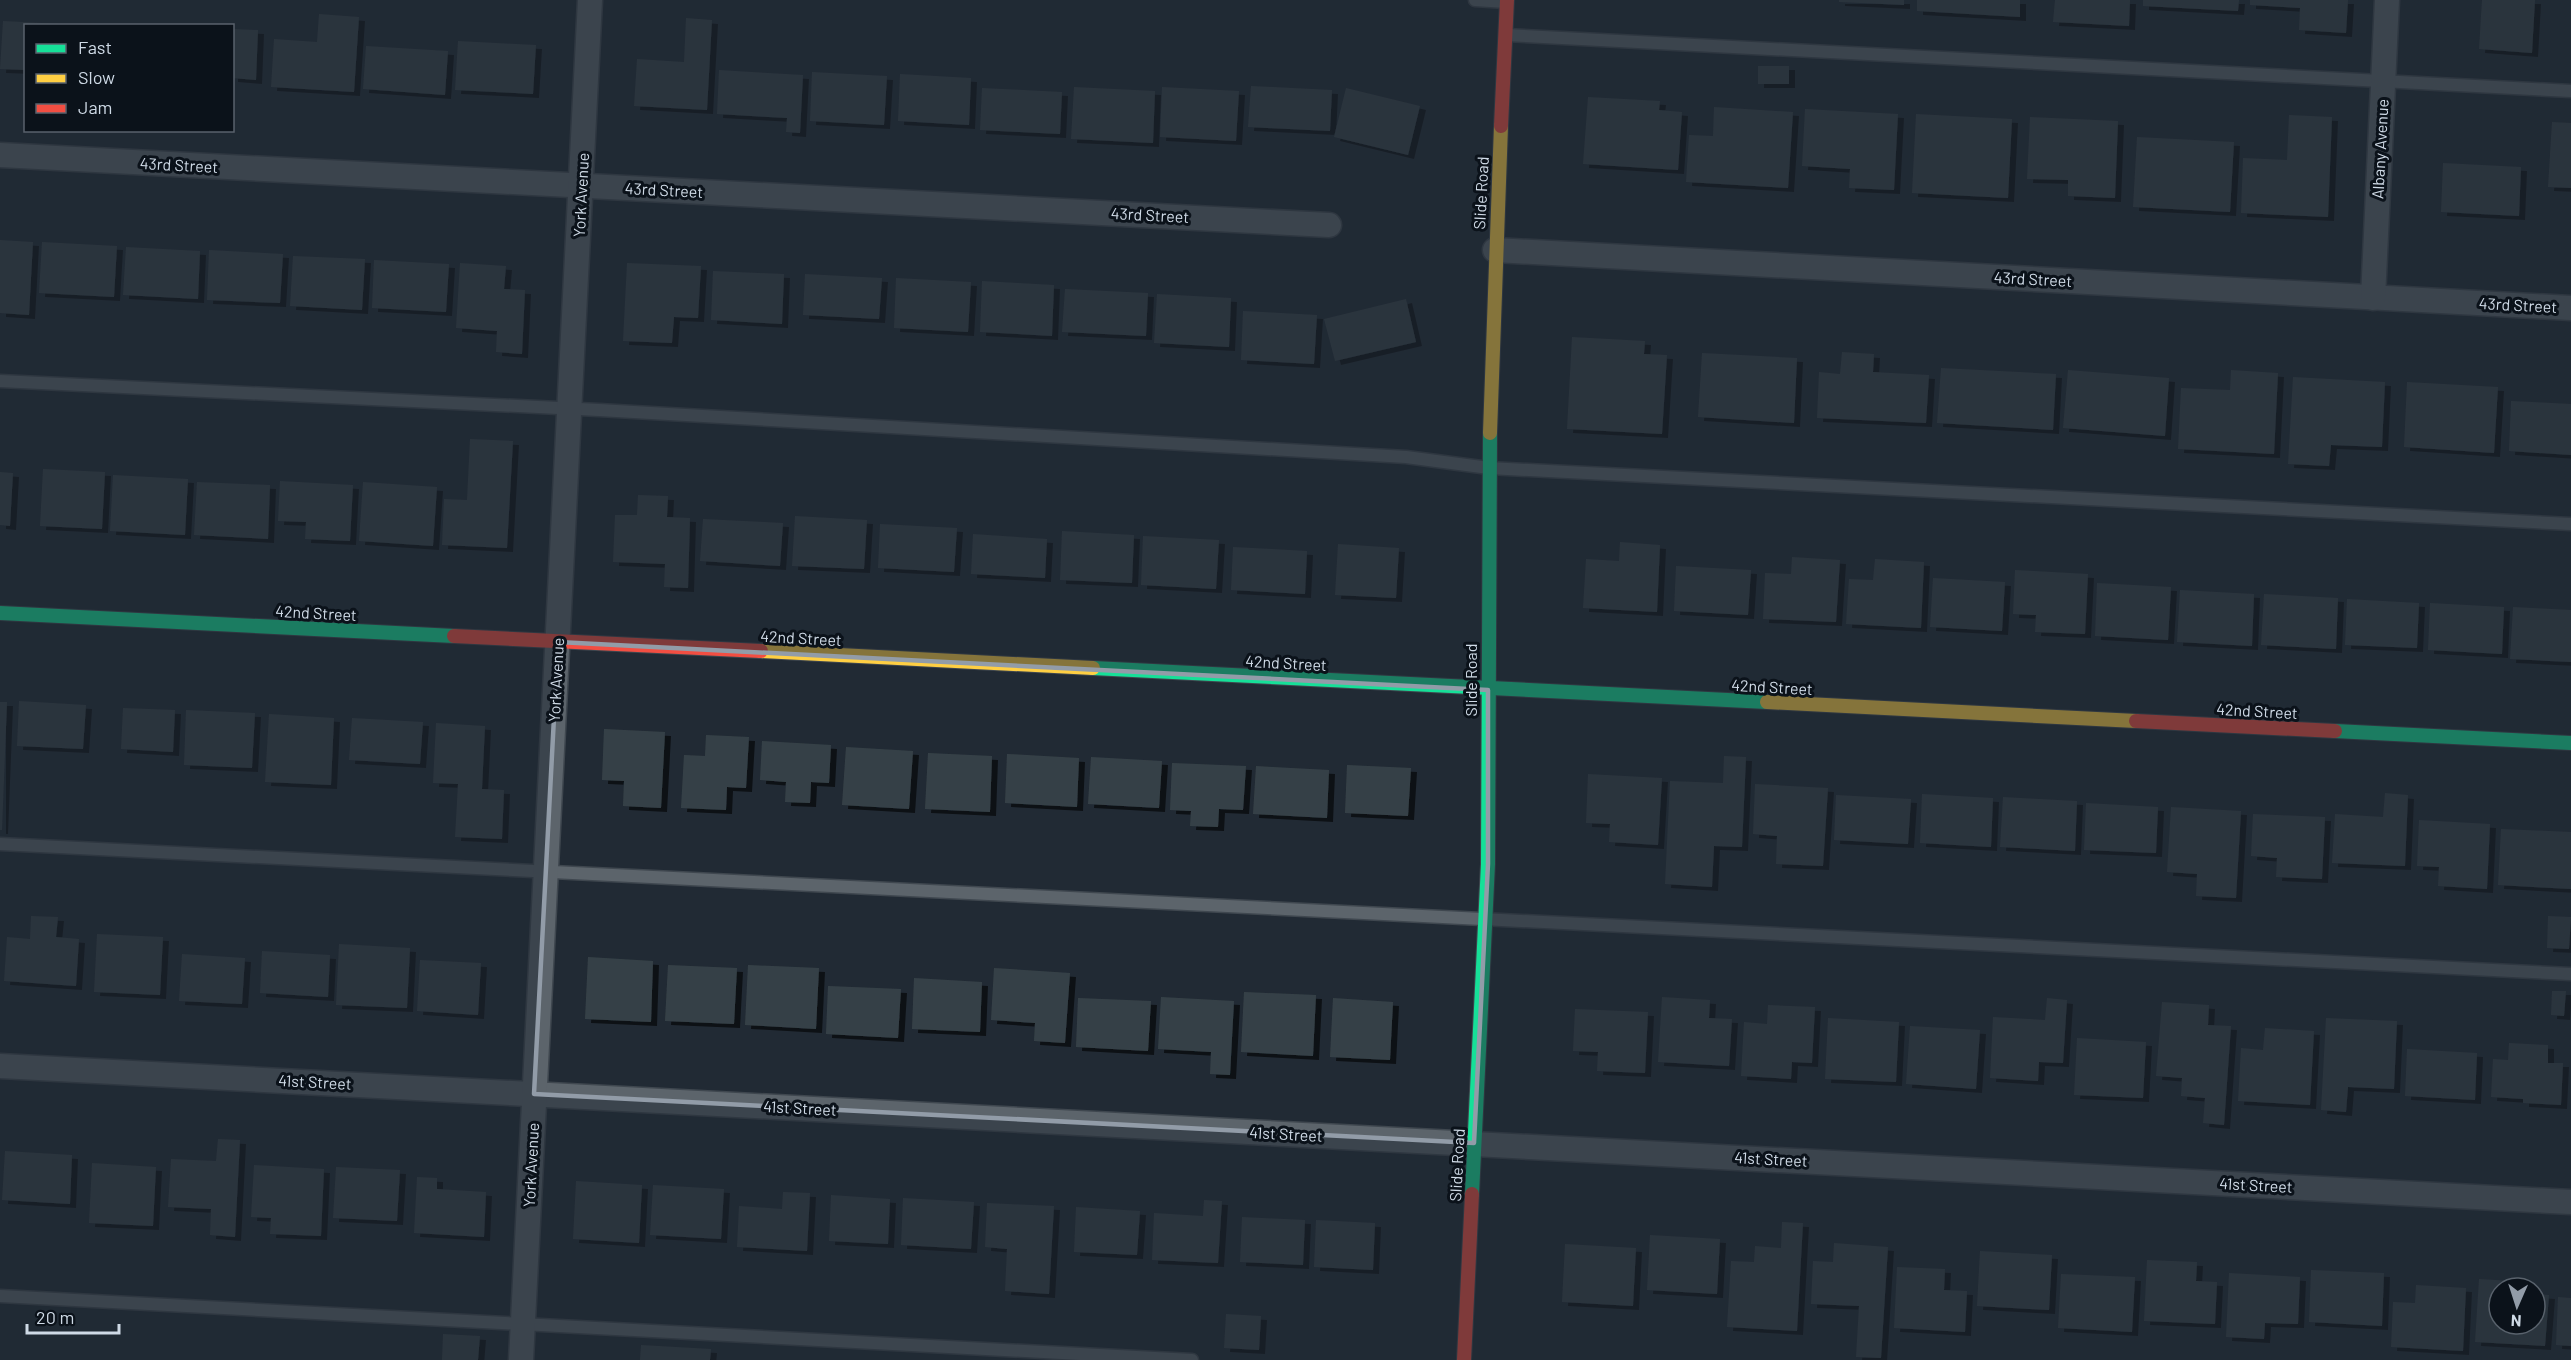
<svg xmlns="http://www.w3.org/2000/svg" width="2571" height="1360" font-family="Barlow,sans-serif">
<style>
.building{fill:#364147;filter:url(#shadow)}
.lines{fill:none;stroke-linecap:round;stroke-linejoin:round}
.lane-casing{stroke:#3f474f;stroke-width:15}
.street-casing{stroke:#3f474f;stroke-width:27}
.fast-casing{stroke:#3f474f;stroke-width:16}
.slow-casing{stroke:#3f474f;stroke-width:16}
.jam-casing{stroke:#3f474f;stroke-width:16}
.lane{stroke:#5c646b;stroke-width:12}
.street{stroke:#5c646b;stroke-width:24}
.fast{stroke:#16e098;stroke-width:14}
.slow{stroke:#ffcf43;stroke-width:14}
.jam{stroke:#f24e42;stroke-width:14}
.marked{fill:none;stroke:#929ca8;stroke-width:4.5;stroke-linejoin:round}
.labels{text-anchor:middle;stroke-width:6;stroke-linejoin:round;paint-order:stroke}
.street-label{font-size:16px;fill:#cfdae6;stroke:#0b121a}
</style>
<defs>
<filter id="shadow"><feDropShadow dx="6" dy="4" stdDeviation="0" flood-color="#0009"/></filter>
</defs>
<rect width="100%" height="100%" fill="#212a34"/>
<!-- building -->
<g class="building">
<polygon points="1839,0 1904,0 1904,5 1839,2"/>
<polygon points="1917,0 2020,0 2020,17 1917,11"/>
<polygon points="2055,0 2130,0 2129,26 2053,22"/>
<polygon points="2143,0 2239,0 2238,11 2143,6"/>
<polygon points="2250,0 2348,0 2346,33 2299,30 2300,8 2250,5"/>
<polygon points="2482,0 2535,0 2532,53 2479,49"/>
<polygon points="319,14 359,17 354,92 271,87 274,39 317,42"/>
<polygon points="686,18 712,20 707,110 634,106 637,59 684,62"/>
<polygon points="3,21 62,24 62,26 26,26 26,70 0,69"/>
<polygon points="232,29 258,30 256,80 232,78"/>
<polygon points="458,41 536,45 533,94 455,90"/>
<polygon points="366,46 448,51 445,95 363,89"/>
<rect x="1758" y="66" width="31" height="18"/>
<polygon points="719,70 803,75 800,133 786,132 787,118 717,114"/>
<polygon points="812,72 887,76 884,125 810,121"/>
<polygon points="900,74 971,78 969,125 898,121"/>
<polygon points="1251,86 1332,90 1330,131 1248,127"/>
<polygon points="1074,87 1155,91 1153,143 1071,139"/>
<polygon points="1162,87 1239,91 1236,141 1160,137"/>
<polygon points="982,88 1062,92 1060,134 980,130"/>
<polygon points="1346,88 1420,106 1408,155 1334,137"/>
<polygon points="1588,97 1660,101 1659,110 1682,112 1678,170 1583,164"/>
<polygon points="1714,107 1793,112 1788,188 1686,182 1689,135 1713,136"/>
<polygon points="1805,109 1898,114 1894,190 1849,188 1850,169 1802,166"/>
<polygon points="1916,114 2012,119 2008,198 1912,193"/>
<polygon points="2289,115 2332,117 2328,217 2241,213 2243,158 2287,160"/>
<polygon points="2030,117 2118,121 2115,198 2068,196 2068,180 2027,179"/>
<polygon points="2552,122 2571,123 2571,188 2548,187"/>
<polygon points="2137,137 2234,142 2230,212 2133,207"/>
<polygon points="2443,163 2521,167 2519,216 2441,212"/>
<polygon points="0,240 33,242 29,315 0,313"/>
<polygon points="42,242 117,246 114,297 39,293"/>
<polygon points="126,247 200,251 198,299 123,295"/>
<polygon points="209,250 283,254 280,303 207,300"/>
<polygon points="293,256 365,259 362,310 290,306"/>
<polygon points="374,260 449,264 446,312 372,308"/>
<polygon points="460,263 506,266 504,289 525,290 522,354 496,352 497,331 456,328"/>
<polygon points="627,263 701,266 698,318 674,317 672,343 623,341"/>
<polygon points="713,271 784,274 782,324 711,320"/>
<polygon points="805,274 882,278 879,319 803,315"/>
<polygon points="896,278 971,282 968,332 894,328"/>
<polygon points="982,281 1054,285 1052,336 980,332"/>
<polygon points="1065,289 1148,293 1146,336 1062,332"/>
<polygon points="1157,294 1231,298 1229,347 1154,343"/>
<polygon points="1406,299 1416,342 1335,361 1324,319"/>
<polygon points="1243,311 1317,315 1314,364 1241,360"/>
<polygon points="1572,337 1645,341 1644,354 1667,355 1662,434 1567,429"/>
<polygon points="1842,352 1874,354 1873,372 1929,375 1926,423 1817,418 1819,372 1840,374"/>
<polygon points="1702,353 1797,358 1794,423 1698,417"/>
<polygon points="1941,368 2056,374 2053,430 1937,423"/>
<polygon points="2068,370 2169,378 2165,436 2063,428"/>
<polygon points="2231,370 2278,373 2274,454 2178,449 2181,388 2230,390"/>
<polygon points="2293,377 2385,382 2382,447 2331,445 2329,466 2288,464"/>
<polygon points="2407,382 2498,387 2494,453 2404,447"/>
<polygon points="2511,401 2571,404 2571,455 2509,451"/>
<polygon points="470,439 513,441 507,548 442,545 444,499 467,500"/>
<polygon points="43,469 105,472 102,529 40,526"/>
<polygon points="0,472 13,473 10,526 0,525"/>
<polygon points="113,475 188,479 185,535 110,531"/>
<polygon points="280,481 353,485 350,541 305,539 306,522 278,521"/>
<polygon points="197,482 270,485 268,539 194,535"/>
<polygon points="363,482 437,487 433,546 359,541"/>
<polygon points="638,495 668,496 667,517 690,518 688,588 664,587 665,564 613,562 615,515 637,515"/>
<polygon points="795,516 867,520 864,569 792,566"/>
<polygon points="703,519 783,523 780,566 700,561"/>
<polygon points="880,524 957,528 954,572 878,568"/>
<polygon points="1062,531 1134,535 1132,583 1060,580"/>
<polygon points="973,534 1047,539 1045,578 971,574"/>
<polygon points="1143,536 1219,540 1216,589 1141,585"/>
<polygon points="1620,542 1660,545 1657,612 1583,608 1586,559 1619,561"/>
<polygon points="1338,544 1399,548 1396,598 1335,595"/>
<polygon points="1233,547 1307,551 1305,594 1231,590"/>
<polygon points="1792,557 1840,560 1836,622 1763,619 1765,573 1791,574"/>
<polygon points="1875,559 1924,562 1921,628 1846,624 1849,579 1873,580"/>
<polygon points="1676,566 1751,570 1748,615 1674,611"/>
<polygon points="2015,570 2088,574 2085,634 2035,632 2036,615 2013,614"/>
<polygon points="1933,578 2005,582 2002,631 1930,627"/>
<polygon points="2097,583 2171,587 2168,640 2095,636"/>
<polygon points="2180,590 2254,594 2252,646 2177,642"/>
<polygon points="2264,594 2338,598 2336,649 2261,645"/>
<polygon points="2347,599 2419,603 2417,648 2345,645"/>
<polygon points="2430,603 2504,607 2502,654 2428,650"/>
<polygon points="2513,607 2571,610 2571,662 2510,659"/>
<polygon points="19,701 86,705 83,749 17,746"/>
<polygon points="0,702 7,702 2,830 0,830"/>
<polygon points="123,708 175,710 173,752 121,749"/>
<polygon points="186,710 255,713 252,768 184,765"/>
<polygon points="269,714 334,718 331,785 265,782"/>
<polygon points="352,718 423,722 420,764 349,760"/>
<polygon points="436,723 485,726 482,789 504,790 502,839 455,837 458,784 433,783"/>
<polygon points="604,729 665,732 661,808 623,806 624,781 602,780"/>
<polygon points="706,735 749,737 746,788 727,787 726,810 681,808 684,755 705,756"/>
<polygon points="762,741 831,745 829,783 811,782 810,803 785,802 786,782 760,780"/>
<polygon points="846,747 913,751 909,809 842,805"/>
<polygon points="928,753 992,756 990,812 925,809"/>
<polygon points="1007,754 1079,758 1077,807 1005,803"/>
<polygon points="1724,756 1746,757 1742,847 1714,846 1712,887 1665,884 1670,781 1723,783"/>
<polygon points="1091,757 1162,761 1159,808 1088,804"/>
<polygon points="1172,763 1246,766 1243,810 1219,809 1218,827 1190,826 1191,811 1170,810"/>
<polygon points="1347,765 1411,768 1408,816 1345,813"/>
<polygon points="1256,766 1329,770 1327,818 1253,814"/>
<polygon points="1588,774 1662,778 1658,845 1609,842 1610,824 1586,823"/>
<polygon points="1755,784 1828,788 1823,866 1776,864 1777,836 1753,834"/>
<polygon points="2385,793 2408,795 2405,866 2332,863 2335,814 2383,817"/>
<polygon points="1922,794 1993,798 1991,847 1920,843"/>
<polygon points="1836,795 1911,799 1908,844 1834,840"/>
<polygon points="2003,797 2077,801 2075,851 2000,847"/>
<polygon points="2086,803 2158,807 2156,853 2084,850"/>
<polygon points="2171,807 2241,811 2236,898 2196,896 2197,874 2167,872"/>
<polygon points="2253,814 2325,817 2322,879 2276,877 2277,858 2251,856"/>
<polygon points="2419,820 2490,824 2487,889 2438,886 2439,867 2417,866"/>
<polygon points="2501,829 2571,832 2571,889 2498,885"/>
<polygon points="31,916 58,917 56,937 79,939 76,986 4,981 7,937 30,939"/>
<polygon points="2548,916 2571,917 2569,949 2547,948"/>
<polygon points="97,934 163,937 160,995 94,992"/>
<polygon points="339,944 410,948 407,1008 336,1005"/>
<polygon points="262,951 330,955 328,997 260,993"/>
<polygon points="182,954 245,958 242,1004 179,1001"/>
<polygon points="588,957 653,961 651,1022 585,1019"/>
<polygon points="420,960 481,963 478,1015 417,1011"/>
<polygon points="668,965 737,968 734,1024 665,1021"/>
<polygon points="748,965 819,968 816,1029 745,1025"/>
<polygon points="994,968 1070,973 1065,1043 1034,1041 1035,1023 991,1020"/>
<polygon points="914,978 982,982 980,1032 912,1029"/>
<polygon points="828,986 901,989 898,1038 826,1034"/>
<polygon points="2552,991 2566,991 2564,1016 2551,1015"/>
<polygon points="1244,992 1316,995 1313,1056 1241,1052"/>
<polygon points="1161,997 1234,1001 1230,1075 1210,1074 1211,1052 1158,1049"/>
<polygon points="1662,997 1710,1000 1709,1018 1732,1019 1729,1066 1658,1062"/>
<polygon points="1078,998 1151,1001 1148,1051 1076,1047"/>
<polygon points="1333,998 1393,1002 1390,1060 1330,1057"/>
<polygon points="2047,998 2067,1000 2063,1063 2039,1062 2038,1081 1990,1078 1993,1017 2045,1020"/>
<polygon points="2162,1002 2209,1005 2208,1025 2231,1026 2224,1125 2203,1123 2205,1098 2181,1096 2182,1078 2156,1076"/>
<polygon points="1768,1005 1815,1007 1812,1063 1792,1062 1791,1079 1741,1076 1744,1022 1767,1024"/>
<polygon points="1575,1009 1648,1012 1645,1073 1597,1071 1598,1052 1573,1051"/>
<polygon points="1828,1018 1899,1022 1896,1082 1825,1079"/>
<polygon points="2326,1018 2397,1021 2394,1089 2348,1087 2346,1112 2321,1110"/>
<polygon points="1910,1026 1980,1030 1976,1089 1906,1084"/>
<polygon points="2265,1028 2314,1031 2310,1105 2238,1101 2241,1048 2263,1050"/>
<polygon points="2077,1038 2146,1042 2143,1098 2074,1095"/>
<polygon points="2509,1043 2548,1045 2548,1063 2563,1063 2561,1105 2523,1103 2523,1099 2491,1097 2493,1059 2508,1060"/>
<polygon points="2407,1049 2477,1053 2475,1100 2405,1096"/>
<polygon points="218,1139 240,1140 235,1237 210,1235 211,1209 168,1207 171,1159 216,1161"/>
<polygon points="5,1151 72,1155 70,1204 2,1200"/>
<polygon points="92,1163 156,1167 153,1226 89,1223"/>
<polygon points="254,1165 324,1169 321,1236 270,1234 271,1218 251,1217"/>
<polygon points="336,1167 400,1170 397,1221 333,1218"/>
<polygon points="417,1177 437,1178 437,1189 486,1192 484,1237 414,1233"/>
<polygon points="576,1181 642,1185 639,1243 573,1239"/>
<polygon points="653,1185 724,1189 721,1239 650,1235"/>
<polygon points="783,1192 810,1193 807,1251 737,1247 739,1206 782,1209"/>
<polygon points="831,1195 890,1199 888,1244 829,1241"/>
<polygon points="903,1198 974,1202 971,1249 901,1245"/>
<polygon points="1204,1200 1222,1201 1218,1263 1152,1260 1154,1213 1203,1216"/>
<polygon points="987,1203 1054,1206 1049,1294 1005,1291 1007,1249 985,1247"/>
<polygon points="1076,1207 1140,1211 1137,1255 1074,1252"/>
<polygon points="1242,1217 1305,1220 1303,1265 1240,1262"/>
<polygon points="1316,1220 1375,1223 1373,1270 1314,1267"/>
<polygon points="1782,1222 1803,1223 1797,1331 1727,1327 1731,1261 1754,1262 1755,1246 1781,1248"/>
<polygon points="1650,1235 1720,1239 1717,1294 1647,1290"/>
<polygon points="1834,1243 1888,1247 1881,1358 1856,1357 1859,1306 1811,1304 1813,1261 1833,1262"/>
<polygon points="1565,1244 1636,1248 1633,1306 1562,1302"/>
<polygon points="1980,1251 2052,1255 2049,1310 1977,1306"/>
<polygon points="2147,1260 2197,1262 2196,1281 2217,1282 2215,1324 2144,1321"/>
<polygon points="1897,1267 1945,1269 1944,1290 1967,1291 1965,1332 1894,1328"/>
<polygon points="2311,1270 2384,1273 2382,1326 2309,1322"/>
<polygon points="2229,1273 2300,1277 2298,1324 2265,1323 2264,1339 2226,1337"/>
<polygon points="2061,1274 2135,1277 2132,1332 2058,1328"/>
<polygon points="2479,1279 2529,1282 2529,1288 2499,1288 2499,1324 2535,1324 2535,1294 2549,1295 2545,1346 2475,1342"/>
<polygon points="2416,1285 2466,1288 2463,1351 2391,1347 2393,1302 2415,1303"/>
<polygon points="2558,1297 2571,1298 2571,1346 2556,1345"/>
<polygon points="1226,1314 1261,1316 1259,1350 1224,1348"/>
<polygon points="443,1334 480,1336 478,1360 442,1360"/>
<polygon points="641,1345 711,1349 710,1360 640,1360"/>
</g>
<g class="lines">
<defs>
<g id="lane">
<polyline points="1475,0 1506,2"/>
<polyline points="1506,35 2571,91"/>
<polyline points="0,381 599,410 1406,457 1489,468 2571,524"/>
<polyline points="0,844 2571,974"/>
<polyline points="0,1296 1192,1360"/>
</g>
<g id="street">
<polyline points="0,155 1329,225"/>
<polyline points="1495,250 2571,308"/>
<polyline points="2373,298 2387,0"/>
<polyline points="0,1066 2571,1202"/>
<polyline points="521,1360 590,0"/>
</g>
<g id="fast">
<polyline points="0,613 454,636"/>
<polyline points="1093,668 1767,702"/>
<polyline points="2335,731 2571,743"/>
<polyline points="1472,1194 1488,864 1490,433"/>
</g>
<g id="slow">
<polyline points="1490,433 1501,126"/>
<polyline points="761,651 1093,668"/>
<polyline points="1767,702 2136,721"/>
</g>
<g id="jam">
<polyline points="1501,126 1507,0"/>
<polyline points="454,636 761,651"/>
<polyline points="2136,721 2335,731"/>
<polyline points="1464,1360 1472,1194"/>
</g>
</defs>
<!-- lane casing -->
<use href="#lane" class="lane-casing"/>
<!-- street casing -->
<use href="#street" class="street-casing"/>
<!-- fast casing -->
<use href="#fast" class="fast-casing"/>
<!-- slow casing -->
<use href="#slow" class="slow-casing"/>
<!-- jam casing -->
<use href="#jam" class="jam-casing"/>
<!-- lane -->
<use href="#lane" class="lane"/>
<!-- street -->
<use href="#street" class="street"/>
<!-- fast -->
<use href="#fast" class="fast"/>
<!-- slow -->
<use href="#slow" class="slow"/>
<!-- jam -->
<use href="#jam" class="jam"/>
</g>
<!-- marked area -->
<path d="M0 0H2571V1360H0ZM558 642 1488 690V864L1474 1143 534 1094Z" fill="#212a34" fill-opacity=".55" fill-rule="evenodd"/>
<path class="marked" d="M558 642 1488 690V864L1474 1143 534 1094Z"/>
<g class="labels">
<!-- street labels -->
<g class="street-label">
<text transform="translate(2380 149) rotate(-87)" y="6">Albany Avenue</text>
<text transform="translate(179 165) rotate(3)" y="6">43rd Street</text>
<text transform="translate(664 190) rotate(3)" y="6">43rd Street</text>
<text transform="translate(1481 193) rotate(-87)" y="6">Slide Road</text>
<text transform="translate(581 195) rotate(-87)" y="6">York Avenue</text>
<text transform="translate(1150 215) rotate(3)" y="6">43rd Street</text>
<text transform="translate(2033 279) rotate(3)" y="6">43rd Street</text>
<text transform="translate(2518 305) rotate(3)" y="6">43rd Street</text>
<text transform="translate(316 613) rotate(3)" y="6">42nd Street</text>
<text transform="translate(801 638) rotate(3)" y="6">42nd Street</text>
<text transform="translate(1286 663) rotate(3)" y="6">42nd Street</text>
<text transform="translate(556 680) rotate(-87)" y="6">York Avenue</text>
<text transform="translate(1471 680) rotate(-90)" y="6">Slide Road</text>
<text transform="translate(1772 687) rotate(3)" y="6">42nd Street</text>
<text transform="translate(2257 711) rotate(3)" y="6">42nd Street</text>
<text transform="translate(315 1082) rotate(3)" y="6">41st Street</text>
<text transform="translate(800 1108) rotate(3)" y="6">41st Street</text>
<text transform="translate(1286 1134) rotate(3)" y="6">41st Street</text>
<text transform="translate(1771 1159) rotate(3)" y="6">41st Street</text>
<text transform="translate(531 1165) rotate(-87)" y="6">York Avenue</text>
<text transform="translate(1457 1165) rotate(-87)" y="6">Slide Road</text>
<text transform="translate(2256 1185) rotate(3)" y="6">41st Street</text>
</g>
</g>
<!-- legend -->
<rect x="24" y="24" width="210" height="108" fill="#0b121a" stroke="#59626c" stroke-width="1.5"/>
<rect x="36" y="44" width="30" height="9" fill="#16e098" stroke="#59626c" stroke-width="1.5"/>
<text x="78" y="54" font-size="18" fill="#cfdae6">Fast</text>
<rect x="36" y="74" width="30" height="9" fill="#ffcf43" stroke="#59626c" stroke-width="1.5"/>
<text x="78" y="84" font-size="18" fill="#cfdae6">Slow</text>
<rect x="36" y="104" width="30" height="9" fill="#f24e42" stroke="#59626c" stroke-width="1.5"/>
<text x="78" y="114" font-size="18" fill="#cfdae6">Jam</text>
<!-- north arrow -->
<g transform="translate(2517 1306) rotate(183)"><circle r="28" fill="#0b121a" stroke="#59626c" stroke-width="1.5"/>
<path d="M0-4.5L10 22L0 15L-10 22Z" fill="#929ca8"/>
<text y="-9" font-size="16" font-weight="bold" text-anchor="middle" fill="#cfdae6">N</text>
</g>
<!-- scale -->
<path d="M27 1324v9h92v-9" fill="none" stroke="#cfdae6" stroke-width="3"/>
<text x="36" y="1324" font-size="18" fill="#cfdae6" stroke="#0b121a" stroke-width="4.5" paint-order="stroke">20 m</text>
</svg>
